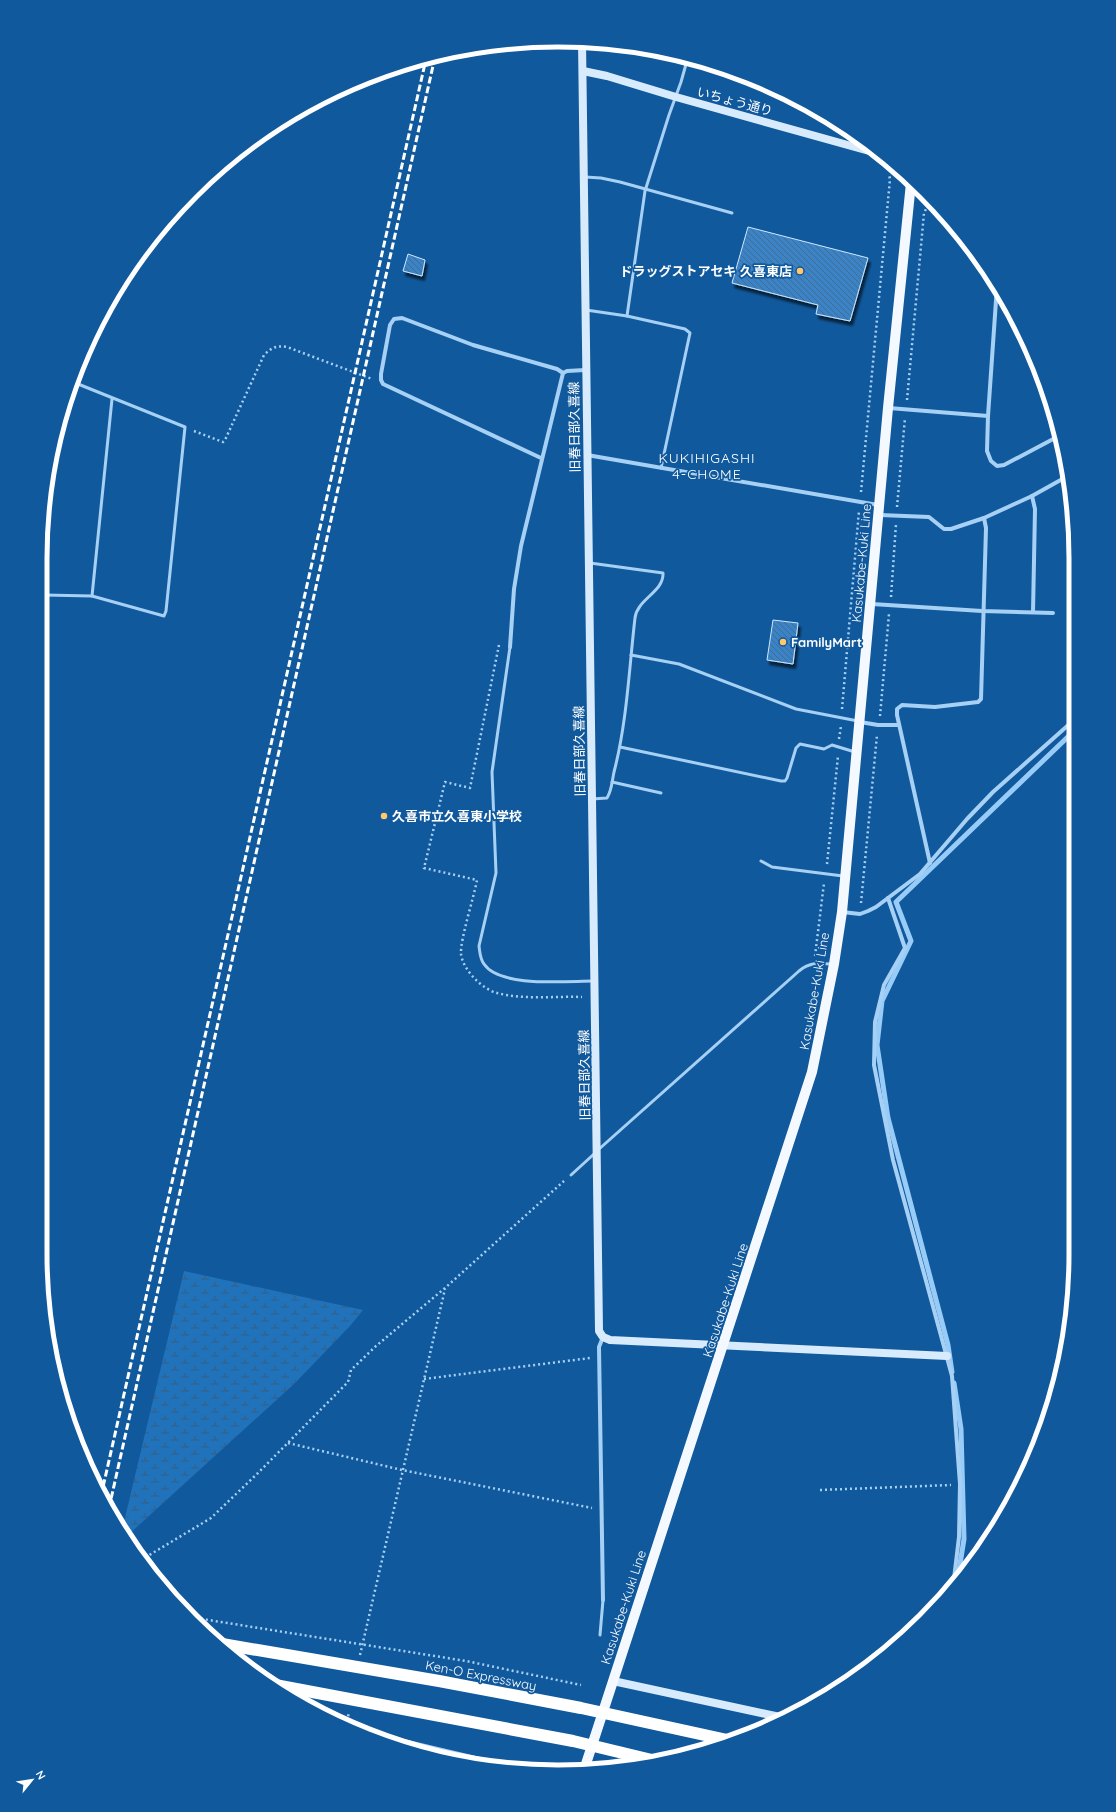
<svg xmlns="http://www.w3.org/2000/svg" width="1116" height="1812" font-family="Quicksand,'Noto Sans JP',sans-serif">
<style>
.wetland{fill:url(#wetland-marsh)}
.lines{fill:none;stroke-linecap:round;stroke-linejoin:round}
.stream{stroke:#98ccf8;stroke-width:5}
.building{fill:url(#building-back-hatch);stroke:#cfe8fe;filter:url(#shadow)}
.path{stroke:#a7d0f5;stroke-width:2.5;stroke-dasharray:2 3;stroke-linecap:butt}
.lane{stroke:#a7d0f5;stroke-width:3}
.street{stroke:#a7d0f5;stroke-width:4}
.secondary{stroke:#d7ebfd;stroke-width:8}
.primary{stroke:#f4f9ff;stroke-width:10}
.rail{stroke:#fff;stroke-width:3;stroke-dasharray:7 3;stroke-linecap:butt}
.highway-bridge{stroke:#fff;stroke-width:12}
.poi-dot{fill:#ffc86a;stroke:#11599d;stroke-width:1.5}
.labels{text-anchor:middle;stroke-width:3.5;stroke-linejoin:round;paint-order:stroke}
.street-label{font-size:13px;fill:#fff;stroke:#11599d}
.poi-label{font-size:13px;font-weight:bold;fill:#fff;stroke:#11599d;text-anchor:start}
.neighbourhood-label{font-size:14px;letter-spacing:1px;fill:#fff;stroke:#11599d}
.rim{fill:none;stroke:#fff;stroke-width:5}
</style>
<defs>
<pattern id="wetland-marsh" width="20" height="14" patternUnits="userSpaceOnUse"><rect width="20" height="14" fill="#2072bb"/><path d="M1 5h8M5 5V1M11 12h8M15 12V8" fill="none" stroke="#385d7e"/></pattern>
<pattern id="building-back-hatch" width="6" height="6" patternUnits="userSpaceOnUse"><rect width="6" height="6" fill="#3a83c5"/><path d="M-1 5l2 2M0 0l6 6M5-1l2 2" fill="none" stroke="#416d95"/></pattern>
<filter id="shadow"><feDropShadow dx="2.5" dy="4.5" stdDeviation="1" flood-color="#0009"/></filter>
</defs>
<rect width="100%" height="100%" fill="#11599d"/>
<!-- wetland -->
<polygon class="wetland" points="184,1271 363,1310 350,1326 294,1384 128,1535 122,1530"/>
<g class="lines">
<!-- stream -->
<g class="stream">
<polyline points="952,1372 948,1345 888,1118 877,1045 882,1001 911,941 896,902 1074,731"/>
<polyline points="954,1383 961,1429 964,1539 957,1583"/>
</g>
</g>
<!-- building -->
<g class="building">
<polygon points="748,227 868,258 850,321 816,314 818,305 732,283"/>
<polygon points="408,254 425,260 422,276 403,271"/>
<polygon points="773,620 798,623 793,664 767,660"/>
</g>
<g class="lines">
<!-- path -->
<g class="path">
<polyline points="907,400 924,213 930,201"/>
<path d="M194 431 223 442 225 440 264 355C271 348 277 345 287 347L372 379"/>
<polyline points="861,492 890,179 889,175"/>
<polyline points="897,507 905,418"/>
<polyline points="891,597 896,524"/>
<path d="M499 645 470 788 445 782 424 868 477 880C474 897 460 940 461 954 463 970 482 989 497 993 524 1000 555 996 582 997"/>
<polyline points="842,709 859,511"/>
<polyline points="880,716 889,614"/>
<polyline points="839,739 841,726"/>
<polyline points="827,864 838,756"/>
<polyline points="861,903 877,735"/>
<polyline points="815,956 824,883"/>
<polyline points="424,1379 590,1358"/>
<polyline points="288,1443 402,1470 592,1508"/>
<polyline points="820,1490 951,1485"/>
<polyline points="141,1560 211,1518 258,1473 348,1382 351,1370 376,1346 445,1288 564,1181"/>
<polyline points="196,1618 466,1661 581,1685"/>
<polyline points="360,1655 445,1289"/>
<polyline points="346,1726 349,1712"/>
</g>
<!-- lane -->
<g class="lane">
<polyline points="585,177 601,178 620,182 732,213"/>
<polyline points="586,310 627,316 685,329 690,333 661,468"/>
<polyline points="627,316 645,191 669,115 681,82 688,57"/>
<path d="M590 563 663 573C664 592 637 599 635 618 629 669 627 722 614 772 612 781 612 790 607 798L592 799"/>
<polyline points="44,595 92,596 164,616 166,611 185,427 73,382"/>
<polyline points="92,596 112,399"/>
<path d="M510 647 492 772 496 873 479 946C480 953 480 959 484 964 500 988 567 981 593 981"/>
<polyline points="631,655 679,664 796,709 858,721"/>
<polyline points="620,747 781,781 785,781 787,778 796,748 800,744 824,749 832,745 855,752"/>
<polyline points="612,782 661,793"/>
<polyline points="761,861 772,867 843,876"/>
<path d="M598 1150 799 971C810 962 819 963 832 964"/>
<polyline points="571,1175 594,1154"/>
<polyline points="600,1635 603,1600"/>
</g>
<!-- street -->
<g class="street">
<polyline points="997,286 988,416 987,451 991,461 997,466 1004,465 1057,437"/>
<polyline points="889,408 988,416"/>
<polyline points="587,455 878,505"/>
<polyline points="541,458 383,384 381,380 381,374 390,325 394,319 402,318 473,345 557,369 563,373"/>
<polyline points="1032,496 1035,509 1033,612"/>
<polyline points="880,515 929,517 944,529 951,529 984,518 1032,496 1066,477"/>
<polyline points="872,604 982,611 1053,613"/>
<polyline points="510,647 514,589 521,546 563,373 567,371 585,370"/>
<polyline points="860,722 878,725 899,725"/>
<polyline points="930,863 897,715 897,709 902,705 935,707 978,702 981,699 986,528 984,518"/>
<polyline points="888,898 905,948 884,985 875,1022 874,1065 893,1160 952,1376 960,1484 959,1537 953,1587"/>
<polyline points="842,912 860,914 868,911 876,907 920,874 967,819 993,792 1074,720"/>
<polyline points="603,1337 599,1347 603,1600"/>
<polyline points="357,1730 527,1770"/>
</g>
<!-- secondary -->
<g class="secondary">
<polyline points="582,41 599,1331 603,1337 610,1340 947,1356"/>
<polyline points="583,71 607,76 676,97 880,154"/>
<polyline points="613,1681 780,1717"/>
</g>
<!-- primary -->
<polyline class="primary" points="584,1770 812,1072 834,964 842,912 888,408 911,183"/>
<!-- rail -->
<g class="rail">
<polyline points="101,1496 426,59"/>
<polyline points="109,1508 435,57"/>
</g>
<!-- highway-bridge -->
<g class="highway-bridge">
<polyline points="222,1644 439,1681 581,1708 732,1741"/>
<polyline points="275,1685 573,1741 656,1761"/>
</g>
</g>
<!-- markers -->
<g class="poi-dot">
<circle cx="800" cy="271" r="4"/>
<circle cx="783" cy="642" r="4"/>
<circle cx="384" cy="816" r="4"/>
</g>
<g class="labels">
<!-- street labels -->
<g class="street-label">
<text transform="translate(735 101) rotate(15)" y="5">いちょう通り</text>
<text transform="translate(574 427) rotate(-91)" y="5">旧春日部久喜線</text>
<text transform="translate(861 563) rotate(-85)" y="5">Kasukabe-Kuki Line</text>
<text transform="translate(579 751) rotate(-91)" y="5">旧春日部久喜線</text>
<text transform="translate(814 991) rotate(-80)" y="5">Kasukabe-Kuki Line</text>
<text transform="translate(584 1075) rotate(-91)" y="5">旧春日部久喜線</text>
<text transform="translate(725 1300) rotate(-72)" y="5">Kasukabe-Kuki Line</text>
<text transform="translate(623 1607) rotate(-72)" y="5">Kasukabe-Kuki Line</text>
<text transform="translate(481 1675) rotate(11)" y="5">Ken-O Expressway</text>
</g>
<!-- poi labels -->
<g class="poi-label">
<text x="792" y="276" text-anchor="end">ドラッグストアセキ 久喜東店</text>
<text x="791" y="647">FamilyMart</text>
<text x="392" y="821">久喜市立久喜東小学校</text>
</g>
<!-- neighbourhood labels -->
<g class="neighbourhood-label">
<text x="707" y="463">KUKIHIGASHI<tspan x="707" dy="16">4-CHOME</tspan></text>
</g>
</g>
<!-- crop -->
<path d="M0 0H1116V1812H0ZM558 47H558A511 511 0 0 1 1069 558V1254A511 511 0 0 1 558 1765H558A511 511 0 0 1 47 1254V558A511 511 0 0 1 558 47Z" fill="#11599d" fill-rule="evenodd"/>
<path class="rim" d="M558 47H558A511 511 0 0 1 1069 558V1254A511 511 0 0 1 558 1765H558A511 511 0 0 1 47 1254V558A511 511 0 0 1 558 47Z"/>
<!-- north arrow -->
<g transform="translate(32 1780) rotate(60)" stroke="#11599d" stroke-width="3" paint-order="stroke">
<path d="M0-3L7 15L0 10L-7 15Z" fill="#ffffff"/>
<text y="-6" font-size="11" font-weight="bold" text-anchor="middle" fill="#ffffff">N</text>
</g>
</svg>
